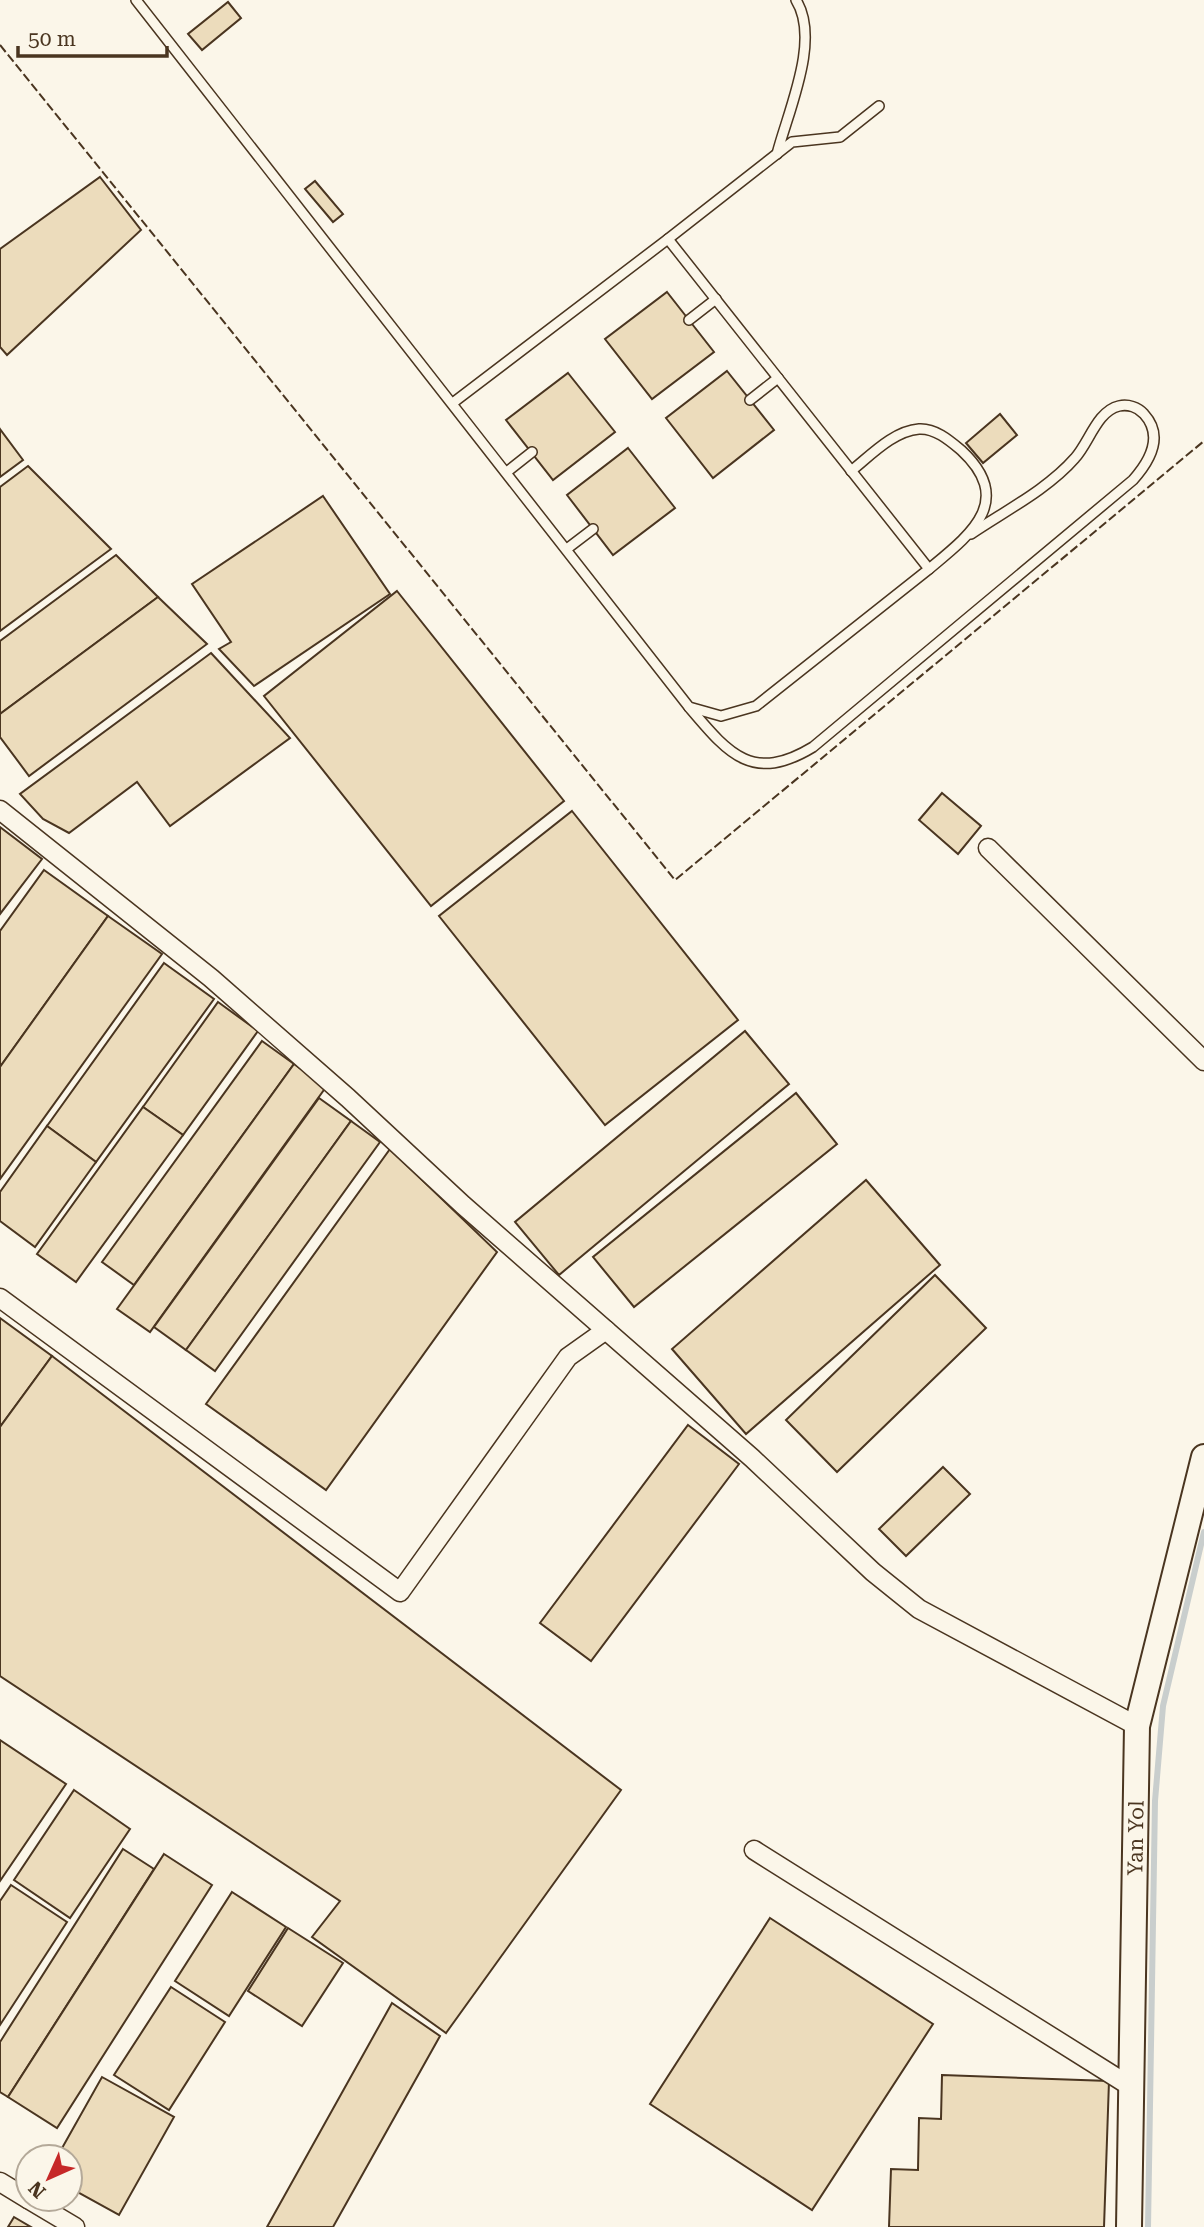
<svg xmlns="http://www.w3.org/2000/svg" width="1204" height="2227" font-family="'Roboto Serif',serif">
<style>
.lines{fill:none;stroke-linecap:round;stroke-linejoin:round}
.stream{stroke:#c9cecd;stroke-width:6}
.building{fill:#ecdcbc;stroke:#4a3520;stroke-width:2}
.lane-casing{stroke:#4a3520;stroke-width:12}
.street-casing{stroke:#4a3520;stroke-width:21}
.secondary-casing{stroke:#4a3520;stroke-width:28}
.lane{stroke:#fbf6e9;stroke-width:9}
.street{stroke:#fbf6e9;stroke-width:18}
.secondary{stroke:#fbf6e9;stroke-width:24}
.fence{stroke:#4a3520;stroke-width:2;stroke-dasharray:9 3.5;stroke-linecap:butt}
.labels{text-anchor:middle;stroke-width:5;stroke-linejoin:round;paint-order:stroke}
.street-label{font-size:21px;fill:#4a3520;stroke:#fbf6e9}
</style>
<rect width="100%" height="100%" fill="#fbf6e9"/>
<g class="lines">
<!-- stream -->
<polyline class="stream" points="1148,2227 1155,1801 1163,1706 1204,1532"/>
</g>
<!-- building -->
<g class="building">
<polygon points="228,2 241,18 202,50 188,34"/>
<polygon points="100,177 141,230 7,355 0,347 0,249"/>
<polygon points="315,181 343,214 333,222 305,189"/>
<polygon points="667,292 714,352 652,399 605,339"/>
<polygon points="727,371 774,430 713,478 666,418"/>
<polygon points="568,373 615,432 553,480 506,420"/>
<polygon points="1000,414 1017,435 983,463 966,443"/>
<polygon points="0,429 23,460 0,477"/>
<polygon points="628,448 675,508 613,555 567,495"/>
<polygon points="28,466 111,549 0,631 0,487"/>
<polygon points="323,496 390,594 254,686 219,649 231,642 192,584"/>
<polygon points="116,555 158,597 0,714 0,641"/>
<polygon points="397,591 564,801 431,906 264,696"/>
<polygon points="158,597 207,644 29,776 0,737 0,714"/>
<polygon points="211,653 290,738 170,826 137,782 69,833 43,819 20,794"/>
<polygon points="942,793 981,826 958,854 919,820"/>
<polygon points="572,811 738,1020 605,1125 439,916"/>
<polygon points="0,827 42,859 0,914"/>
<polygon points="44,870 108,916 0,1067 0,931"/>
<polygon points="108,916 162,954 0,1179 0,1067"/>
<polygon points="164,963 214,999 96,1162 47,1126"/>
<polygon points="218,1002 258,1031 183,1135 143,1107"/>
<polygon points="745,1031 789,1084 559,1275 515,1222"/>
<polygon points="262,1041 294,1064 134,1285 102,1262"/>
<polygon points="294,1064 326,1087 150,1332 117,1309"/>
<polygon points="796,1093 837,1144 634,1307 593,1257"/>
<polygon points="319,1098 351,1121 186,1350 154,1327"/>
<polygon points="143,1107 183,1135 76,1282 37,1254"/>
<polygon points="351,1121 380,1142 215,1371 186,1350"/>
<polygon points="47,1126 96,1162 35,1247 0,1221 0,1192"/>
<polygon points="390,1149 497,1252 326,1490 206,1404"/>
<polygon points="866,1180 940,1265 746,1434 672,1349"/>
<polygon points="935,1275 986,1328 837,1472 786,1420"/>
<polygon points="0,1318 52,1356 0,1427"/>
<polygon points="52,1356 621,1790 446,2033 312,1937 340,1901 0,1676 0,1427"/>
<polygon points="688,1425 739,1464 591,1661 540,1623"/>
<polygon points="943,1467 970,1494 906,1556 879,1529"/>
<polygon points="0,1740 66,1784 0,1881"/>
<polygon points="74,1790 130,1829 70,1918 14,1880"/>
<polygon points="123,1849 154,1869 8,2097 0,2092 0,2042"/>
<polygon points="164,1854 212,1885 57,2128 8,2097"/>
<polygon points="11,1885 67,1922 0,2025 0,1901"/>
<polygon points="232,1892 286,1927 229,2016 175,1981"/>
<polygon points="770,1918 933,2024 812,2210 650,2104"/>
<polygon points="288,1928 343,1963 302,2026 248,1991"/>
<polygon points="171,1987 225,2022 169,2110 114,2075"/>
<polygon points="392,2003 440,2036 333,2227 267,2227"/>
<polygon points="942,2075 1109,2081 1104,2227 889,2227 891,2169 918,2170 919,2118 941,2119"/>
<polygon points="102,2077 174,2117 119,2215 70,2188 70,2157 57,2157"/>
<polygon points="14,2217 31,2227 8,2227"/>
</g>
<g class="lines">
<defs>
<g id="lane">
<polyline points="136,0 689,707 721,716 756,706 929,569 668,239 454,402"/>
<path d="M777 154C788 111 821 40 796 0"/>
<polyline points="668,239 792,142 840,137 879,106"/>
<polyline points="689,320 716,299"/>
<polyline points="750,400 778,378"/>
<polyline points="508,471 532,452"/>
<path d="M851 471C870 456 893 431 919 429 935 428 949 440 961 450 1016 501 970 535 929 569"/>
<polyline points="568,548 593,529"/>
<path d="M689 707C728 753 752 784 813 747L1133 480C1150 461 1164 436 1144 414 1138 407 1128 404 1119 406 1097 411 1089 443 1075 458 1048 489 1005 511 971 534"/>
</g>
<g id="street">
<polyline points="0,810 211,978 348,1098 463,1205 752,1458 873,1572 919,1609 1137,1726"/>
<polyline points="988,848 1204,1061"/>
<polyline points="0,1298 400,1592 568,1357 606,1330"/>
<polyline points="754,1850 1133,2088"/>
<polyline points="0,2182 28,2199"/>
<polyline points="28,2199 75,2227"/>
</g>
<polyline id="secondary" points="1129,2227 1137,1726 1204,1457"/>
</defs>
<!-- lane casing -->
<use href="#lane" class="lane-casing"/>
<!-- street casing -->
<use href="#street" class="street-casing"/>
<!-- secondary casing -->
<use href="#secondary" class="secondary-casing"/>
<!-- lane -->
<use href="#lane" class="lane"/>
<!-- street -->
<use href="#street" class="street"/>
<!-- secondary -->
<use href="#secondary" class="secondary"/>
<!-- fence -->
<polyline class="fence" points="0,45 675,880 1204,441"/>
</g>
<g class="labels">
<!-- street labels -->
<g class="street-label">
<text transform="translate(1136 1838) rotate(-89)" y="7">Yan Yol</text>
</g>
</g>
<!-- north arrow -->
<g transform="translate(49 2178) rotate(225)"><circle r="33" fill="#fbf6e9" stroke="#b4a999" stroke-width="2"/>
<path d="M0-5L12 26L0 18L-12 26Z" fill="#c62828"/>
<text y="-10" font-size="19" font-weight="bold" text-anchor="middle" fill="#4a3520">N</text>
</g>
<!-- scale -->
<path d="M18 46v10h149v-10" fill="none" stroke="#4a3520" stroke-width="3.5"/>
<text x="28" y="46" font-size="21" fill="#4a3520" stroke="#fbf6e9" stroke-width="5" paint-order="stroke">50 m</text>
</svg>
